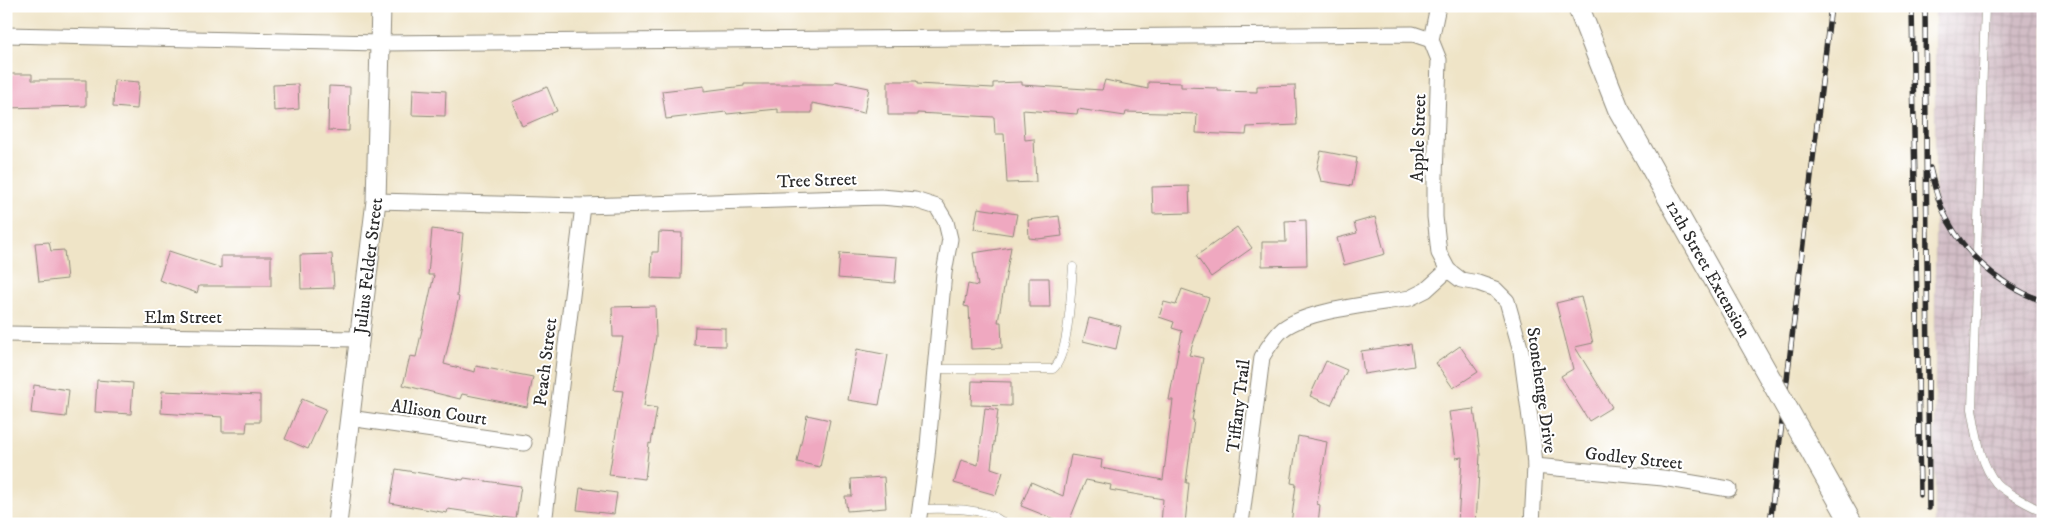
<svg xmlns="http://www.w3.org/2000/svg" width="2049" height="530" font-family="'IM FELL DW Pica',serif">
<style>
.industrial{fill:url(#industrial-grid)}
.building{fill:#efa8c0}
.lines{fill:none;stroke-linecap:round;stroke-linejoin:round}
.service-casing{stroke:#8d8879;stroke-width:9}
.minor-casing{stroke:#8d8879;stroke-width:17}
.tertiary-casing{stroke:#8d8879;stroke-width:21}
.service{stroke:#fff;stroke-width:8}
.minor{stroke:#fff;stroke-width:15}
.tertiary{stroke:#fff;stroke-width:19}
.rail-casing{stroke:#2b2b2b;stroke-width:5.5}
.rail{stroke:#fff;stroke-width:4;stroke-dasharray:11;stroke-linecap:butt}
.secondary-bridge-casing{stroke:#8d8879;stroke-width:23;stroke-linecap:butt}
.secondary-bridge{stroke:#fff;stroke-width:21}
.labels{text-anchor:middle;stroke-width:4;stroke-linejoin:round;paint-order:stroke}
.street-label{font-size:18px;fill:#2b2b2b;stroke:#fff}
</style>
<defs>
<pattern id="industrial-grid" width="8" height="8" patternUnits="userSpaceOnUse" patternTransform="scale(1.25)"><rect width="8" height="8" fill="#d2bdc6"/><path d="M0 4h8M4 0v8" fill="none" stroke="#b4a3aa"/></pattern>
</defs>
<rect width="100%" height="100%" fill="#fff"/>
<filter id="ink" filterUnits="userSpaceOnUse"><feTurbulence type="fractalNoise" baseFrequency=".02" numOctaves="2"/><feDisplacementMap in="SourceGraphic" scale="10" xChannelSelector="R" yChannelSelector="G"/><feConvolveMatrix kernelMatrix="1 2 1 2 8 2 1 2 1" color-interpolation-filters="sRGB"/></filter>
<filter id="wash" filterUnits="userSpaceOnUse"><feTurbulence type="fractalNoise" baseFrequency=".0096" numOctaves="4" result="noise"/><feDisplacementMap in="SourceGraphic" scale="20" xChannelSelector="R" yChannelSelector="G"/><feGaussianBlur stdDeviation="1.12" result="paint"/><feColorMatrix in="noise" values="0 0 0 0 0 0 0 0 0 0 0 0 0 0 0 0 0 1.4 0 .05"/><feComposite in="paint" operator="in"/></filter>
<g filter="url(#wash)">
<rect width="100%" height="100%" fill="#efe4c7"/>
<!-- industrial -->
<rect class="industrial" x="1935" y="6" width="108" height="518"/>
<g id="blocks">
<!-- building -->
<g class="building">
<polygon points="6,74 32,74 32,80 86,80 86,106 6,108"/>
<polygon points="114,80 139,82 137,109 113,107"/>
<polygon points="1105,80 1148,89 1148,82 1181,83 1181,87 1218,88 1218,91 1257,92 1257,86 1295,85 1297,125 1247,127 1246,135 1196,133 1197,114 1126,112 1125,116 1078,109 1077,114 1023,110 1025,140 1034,139 1036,182 1007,183 1004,134 995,134 994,117 917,113 917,115 888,115 888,81 917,81 917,84 993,88 993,83 1022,82 1022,85 1102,90"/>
<polygon points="835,81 869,88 864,113 812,103 812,113 778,113 778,109 727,114 726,112 666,119 662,91 704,86 704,91 744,86 744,84 834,84"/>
<polygon points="298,84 299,109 274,111 273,85"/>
<polygon points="329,86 350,87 349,131 328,130"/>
<polygon points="547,87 557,111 522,126 512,102"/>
<polygon points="413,89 446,91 445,116 412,115"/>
<polygon points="1321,151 1357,158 1352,186 1321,181 1317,168"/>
<polygon points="1189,186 1190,213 1153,214 1152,187"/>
<polygon points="978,208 1017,214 1013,235 974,229"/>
<polygon points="1059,216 1062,236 1038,239 1029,238 1028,220"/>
<polygon points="1375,217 1385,254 1344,265 1337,238 1357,233 1354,223"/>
<polygon points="1306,220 1307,265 1262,266 1262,242 1286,242 1285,221"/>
<polygon points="1237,227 1252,248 1211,277 1196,256"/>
<polygon points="432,229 463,233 457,296 459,297 444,364 475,372 476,366 533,377 527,407 462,394 460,399 403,385 410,356 416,357 434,275 428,275"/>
<polygon points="659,232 682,233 681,279 651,278 652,252 658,252"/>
<polygon points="49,242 51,251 64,250 67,279 39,282 35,243"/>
<polygon points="1011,247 998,322 1001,322 1002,348 971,349 969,307 964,306 968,284 978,286 973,253"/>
<polygon points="169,251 221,268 221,256 271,256 271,286 199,286 197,293 159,280"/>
<polygon points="840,253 897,257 895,283 838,278"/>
<polygon points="332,254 334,288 301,289 300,255"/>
<polygon points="1029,278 1049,278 1050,307 1029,307"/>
<polygon points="1182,289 1209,298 1189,355 1203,358 1192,420 1194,420 1186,483 1189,483 1185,524 1161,524 1163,499 1110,490 1111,485 1086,480 1068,524 1058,524 1059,521 1021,506 1031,482 1063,496 1071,455 1102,460 1101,468 1163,480 1173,400 1169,400 1182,331 1172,328 1174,322 1159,317 1164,302 1176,305"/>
<polygon points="1581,297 1593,343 1575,347 1612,407 1589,421 1561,376 1573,369 1556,303"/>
<polygon points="655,306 656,337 644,406 657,408 651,444 649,443 645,479 609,475 623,391 614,390 623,337 613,337 612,307"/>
<polygon points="1089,318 1121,326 1116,349 1083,341"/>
<polygon points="695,327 725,328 725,346 694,345"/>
<polygon points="1411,344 1414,366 1364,374 1361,351"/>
<polygon points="1460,346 1478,372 1453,388 1436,363"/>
<polygon points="857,349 888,355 879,405 848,400"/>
<polygon points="1326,361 1347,370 1331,405 1310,396"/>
<polygon points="97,380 133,383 131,414 95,412"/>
<polygon points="972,381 1011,382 1011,406 971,405"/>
<polygon points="34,385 69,390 66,417 31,413"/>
<polygon points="162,391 260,395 260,422 247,422 246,432 222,432 222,417 161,413"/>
<polygon points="302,399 326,409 308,449 285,439"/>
<polygon points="985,408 998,410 991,468 1003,472 996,495 954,483 961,460 978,465"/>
<polygon points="1474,409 1480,454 1476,524 1458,523 1462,457 1456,458 1449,412"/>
<polygon points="807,415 830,420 820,467 797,462"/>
<polygon points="1298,436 1327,442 1317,504 1320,505 1318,524 1291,524 1296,484 1291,483"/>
<polygon points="396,469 463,480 464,478 521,486 516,519 448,509 447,513 390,503"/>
<polygon points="884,477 886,508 847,511 845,496 852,496 851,479"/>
<polygon points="580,488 617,493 614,514 577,510"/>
</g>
</g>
</g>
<g filter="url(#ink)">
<use href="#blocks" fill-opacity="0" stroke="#8d8879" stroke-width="1"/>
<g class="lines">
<defs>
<g id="service">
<path d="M1985 6 1972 409C1977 434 1979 462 1996 483 2003 491 2032 507 2043 511"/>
<path d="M935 369H1053C1069 357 1071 288 1073 267"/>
<path d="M920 509C942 509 989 506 1004 524"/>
</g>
<g id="minor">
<polyline points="1438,6 1431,40 1439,60 1435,177 1435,217 1439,253 1448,270 1461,280 1478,283 1495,289 1507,301 1521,351 1533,441 1535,466 1532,524"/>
<polyline points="6,35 381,43 1413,34 1431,40"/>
<polyline points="376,201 583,206 881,197 915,200 937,207 946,222 950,239 944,273 927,456 918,524"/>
<polyline points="6,334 359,339"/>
<polyline points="349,418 524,443"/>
<polyline points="1535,466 1663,478 1729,489"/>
<polyline points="544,524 583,206"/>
<path d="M1241 524 1262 357C1268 347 1274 337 1283 329 1309 309 1377 304 1410 298L1426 290 1448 270"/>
</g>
<g id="tertiary">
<path id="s1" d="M337 524 376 201 381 6"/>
</g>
</defs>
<!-- service casing -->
<use href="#service" class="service-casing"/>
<!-- minor casing -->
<use href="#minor" class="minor-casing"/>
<!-- tertiary casing -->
<use href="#tertiary" class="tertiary-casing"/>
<!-- service -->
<use href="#service" class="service"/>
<!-- minor -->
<use href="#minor" class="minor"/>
<!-- tertiary -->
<use href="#tertiary" class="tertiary"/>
<defs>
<g id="rail">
<polyline points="1912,6 1920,495"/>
<polyline points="1925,6 1929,508"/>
<path d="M1930 168C1933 181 1936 194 1941 206 1959 250 1998 286 2043 301"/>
<polyline points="1770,524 1831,6"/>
</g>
</defs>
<!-- rail casing -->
<use href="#rail" class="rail-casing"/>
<!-- rail -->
<use href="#rail" class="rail"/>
<defs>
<g id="secondary-bridge">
<path id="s2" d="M1578 6 1618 108 1852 524"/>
</g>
</defs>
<!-- secondary-bridge casing -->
<use href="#secondary-bridge" class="secondary-bridge-casing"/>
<!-- secondary-bridge -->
<use href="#secondary-bridge" class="secondary-bridge"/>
</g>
</g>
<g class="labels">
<!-- street labels -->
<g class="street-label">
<text transform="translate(1418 138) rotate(-88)" y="6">Apple Street</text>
<text transform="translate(817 180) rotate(-2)" y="6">Tree Street</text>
<text dy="6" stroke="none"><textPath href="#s1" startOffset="260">Julius Felder Street</textPath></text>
<text dy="6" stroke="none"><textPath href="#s2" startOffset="294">12th Street Extension</textPath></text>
<text x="183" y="323">Elm Street</text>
<text transform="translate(545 362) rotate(-83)" y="6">Peach Street</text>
<text transform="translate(1542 390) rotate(82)" y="6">Stonehenge Drive</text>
<text transform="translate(1238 406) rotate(-83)" y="6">Tiffany Trail</text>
<text transform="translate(439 412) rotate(8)" y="6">Allison Court</text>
<text transform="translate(1634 458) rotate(6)" y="6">Godley Street</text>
</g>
</g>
<!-- margin -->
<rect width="2049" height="530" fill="none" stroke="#fff" stroke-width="25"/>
</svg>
